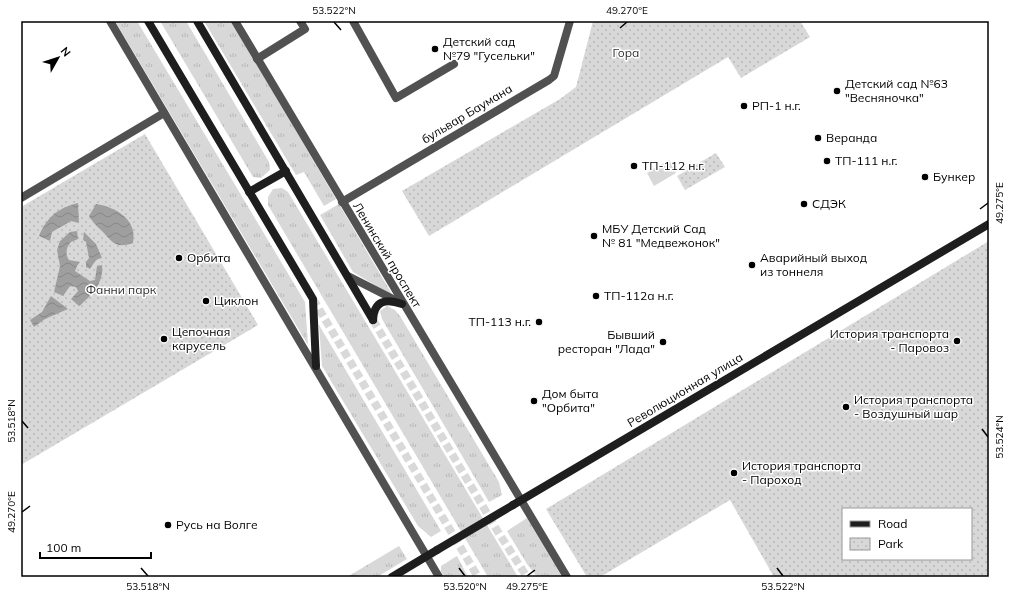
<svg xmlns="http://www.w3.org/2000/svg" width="1010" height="598" font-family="Mulish,sans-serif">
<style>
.grass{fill:url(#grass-tufts)}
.park{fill:url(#park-dots);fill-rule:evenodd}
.garden{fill:#d8d8d8}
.water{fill:url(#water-waves)}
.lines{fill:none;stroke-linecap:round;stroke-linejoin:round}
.secondary-tunnel{stroke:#d9d9d9;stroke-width:8;stroke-dasharray:8 4;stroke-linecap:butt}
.street{stroke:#515151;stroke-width:8}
.secondary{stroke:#1e1e1e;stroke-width:8}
.secondary-bridge{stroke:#1e1e1e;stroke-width:8}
.ticks{fill:none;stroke:#000;stroke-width:1.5}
.poi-dot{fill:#000;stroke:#fff;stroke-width:1.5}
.labels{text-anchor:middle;stroke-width:3;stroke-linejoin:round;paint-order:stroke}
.poi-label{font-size:12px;fill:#000;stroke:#fff;text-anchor:start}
.park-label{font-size:12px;fill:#2f2f2f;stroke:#fff}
.street-label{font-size:12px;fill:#000;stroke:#fff}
.neatline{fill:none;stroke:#000;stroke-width:1.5}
.ticks-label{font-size:10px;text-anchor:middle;fill:#000}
</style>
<defs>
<pattern id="grass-tufts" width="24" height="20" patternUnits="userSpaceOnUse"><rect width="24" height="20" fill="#d8d8d8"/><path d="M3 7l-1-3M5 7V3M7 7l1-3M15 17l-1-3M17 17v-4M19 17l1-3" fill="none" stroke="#b8b8b8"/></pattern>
<pattern id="park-dots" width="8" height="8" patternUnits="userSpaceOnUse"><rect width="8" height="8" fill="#d8d8d8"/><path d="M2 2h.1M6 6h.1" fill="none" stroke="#b8b8b8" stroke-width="1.8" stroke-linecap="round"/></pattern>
<pattern id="water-waves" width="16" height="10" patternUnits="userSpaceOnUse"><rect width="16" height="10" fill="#9f9f9f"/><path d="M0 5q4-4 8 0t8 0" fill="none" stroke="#878787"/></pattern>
</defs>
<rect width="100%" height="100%" fill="#fff"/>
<!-- grass -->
<g class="grass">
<polygon points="115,21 137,21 305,302 308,345"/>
<polygon points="160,21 186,21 269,162 270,170 261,178 253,177"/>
<polygon points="204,21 231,21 336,199 324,206 304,172 296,175"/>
<polygon points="282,188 288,192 518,577 488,577 268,205 268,197 273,189"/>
<polygon points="339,204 393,296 353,272 320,215"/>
<polygon points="387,306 395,310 400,316 499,482 502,495 489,502 382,319 380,311"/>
<polygon points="319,325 441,531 431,537 418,526 322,366"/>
<polygon points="527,518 562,577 537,577 527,564 507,531"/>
<polygon points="399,546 407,559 377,577 347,577"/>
<polygon points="457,556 468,577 444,577 441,572 441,566"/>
</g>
<!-- park -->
<g class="park">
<polygon points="593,21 800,21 810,37 741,78 728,57 429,236 402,191 560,99 576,87"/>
<polygon points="145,134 258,325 21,465 21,207"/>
<polygon points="716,153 725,167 685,190 677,176"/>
<path d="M989 241V577H774L730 500 600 577H587L546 509ZM843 509H971V559H843Z"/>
</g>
<!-- garden -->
<polygon class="garden" points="669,160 676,173 654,186 647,173"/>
<!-- water -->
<g class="water">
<path d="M78 203 79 223 71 221 52 232 50 241 39 236C47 217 58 208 78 203Z"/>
<path d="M96 204C116 207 138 220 133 243 114 249 113 242 101 230 96 226 93 222 89 216Z"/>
<path d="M77 231 78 239 71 242C66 247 65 254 69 260L80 262 77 266 75 271 90 281 95 280 97 266 102 265C104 283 92 295 79 306L71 299 78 291 76 287 70 286 63 296 54 292 60 266 57 250 60 241 70 232Z"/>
<path d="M84 232 96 244 102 258C95 259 94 263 90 269L86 267V262L89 258 86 242 83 240Z"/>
<polygon points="51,296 68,309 45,319 34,327 30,320 42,312"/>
</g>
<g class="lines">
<!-- secondary-tunnel -->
<g class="secondary-tunnel">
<polyline points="313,299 478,577"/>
<polyline points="373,320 498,532 527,577"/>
</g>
<!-- street -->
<g class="street">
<polyline points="110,21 439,577"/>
<path d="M235 21C345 207 456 392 567 577"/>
<polyline points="353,21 396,98 454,64"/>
<polyline points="257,59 305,29 300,21"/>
<polyline points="21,198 164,113"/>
<polyline points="342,202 549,80 554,76 570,21"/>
<polyline points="348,276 399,302"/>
</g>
<!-- secondary -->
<g class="secondary">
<polyline points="148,21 313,299 316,366"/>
<polyline points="197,21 373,320"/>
<polyline points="249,192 286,171"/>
<path d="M373 320C374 301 385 298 402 304"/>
<polyline points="513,505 989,224"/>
<polyline points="392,577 437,550"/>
</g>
<!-- secondary-bridge -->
<polyline class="secondary-bridge" points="437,550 513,505"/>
</g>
<!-- ticks -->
<path class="ticks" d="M334 22 341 30M620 28 627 22M980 209 988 203M22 421 28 428M982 429 988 437M22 512 30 506M141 568 148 576M459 568 465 576M777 568 783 576M527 576 535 570"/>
<!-- markers -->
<g class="poi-dot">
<circle cx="435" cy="49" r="4"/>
<circle cx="837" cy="91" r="4"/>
<circle cx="744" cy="106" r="4"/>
<circle cx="818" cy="138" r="4"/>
<circle cx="827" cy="161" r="4"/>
<circle cx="634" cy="166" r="4"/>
<circle cx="925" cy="177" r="4"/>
<circle cx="804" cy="204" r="4"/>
<circle cx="594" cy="236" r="4"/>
<circle cx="179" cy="258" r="4"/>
<circle cx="752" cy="265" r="4"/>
<circle cx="596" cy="296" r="4"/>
<circle cx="206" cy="301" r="4"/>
<circle cx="539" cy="322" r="4"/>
<circle cx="164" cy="339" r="4"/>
<circle cx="957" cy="341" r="4"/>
<circle cx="663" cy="342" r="4"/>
<circle cx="534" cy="401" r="4"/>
<circle cx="846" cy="407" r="4"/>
<circle cx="734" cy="473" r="4"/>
<circle cx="168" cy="525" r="4"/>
</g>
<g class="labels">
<!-- poi labels -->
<g class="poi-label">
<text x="443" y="46">Детский сад<tspan x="443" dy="14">№79 "Гусельки"</tspan></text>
<text x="845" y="88">Детский сад №63<tspan x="845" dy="14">"Весняночка"</tspan></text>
<text x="752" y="110">РП-1 н.г.</text>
<text x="826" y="142">Веранда</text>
<text x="835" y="165">ТП-111 н.г.</text>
<text x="642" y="170">ТП-112 н.г.</text>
<text x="933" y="181">Бункер</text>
<text x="812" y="208">СДЭК</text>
<text x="602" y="233">МБУ Детский Сад<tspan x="602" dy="14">№ 81 "Медвежонок"</tspan></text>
<text x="187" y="262">Орбита</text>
<text x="760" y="262">Аварийный выход<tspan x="760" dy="14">из тоннеля</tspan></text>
<text x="604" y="300">ТП-112а н.г.</text>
<text x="214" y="305">Циклон</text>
<text x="531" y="326" text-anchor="end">ТП-113 н.г.</text>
<text x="172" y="336">Цепочная<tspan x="172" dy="14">карусель</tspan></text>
<text x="949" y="338" text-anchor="end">История транспорта<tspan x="949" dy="14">- Паровоз</tspan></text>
<text x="655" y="339" text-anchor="end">Бывший<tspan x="655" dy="14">ресторан "Лада"</tspan></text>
<text x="542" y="398">Дом быта<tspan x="542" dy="14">"Орбита"</tspan></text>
<text x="854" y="404">История транспорта<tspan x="854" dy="14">- Воздушный шар</tspan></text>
<text x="742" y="470">История транспорта<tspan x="742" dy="14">- Пароход</tspan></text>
<text x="176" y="529">Русь на Волге</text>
</g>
<!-- park labels -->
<g class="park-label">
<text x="626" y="57">Гора</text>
<text x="121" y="294">Фанни парк</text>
</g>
<!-- street labels -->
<g class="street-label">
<text transform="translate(467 114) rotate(-31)" y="4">бульвар Баумана</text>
<text transform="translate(387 255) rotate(59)" y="4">Ленинский проспект</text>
<text transform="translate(685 390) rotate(-31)" y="4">Революционная улица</text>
</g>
</g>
<!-- border -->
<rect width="1010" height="598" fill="none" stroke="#ffffff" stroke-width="44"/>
<!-- legend -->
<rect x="842" y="508" width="130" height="52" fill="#ffffff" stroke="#999999"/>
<rect x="850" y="521" width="20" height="6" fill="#1e1e1e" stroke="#999999"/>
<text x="878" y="528" font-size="12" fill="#000000">Road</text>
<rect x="850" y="538" width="20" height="12" fill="url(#park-dots)" stroke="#999999"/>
<text x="878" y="548" font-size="12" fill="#000000">Park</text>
<!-- north arrow -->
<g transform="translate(58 58) rotate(51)" stroke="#ffffff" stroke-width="3" paint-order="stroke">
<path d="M0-3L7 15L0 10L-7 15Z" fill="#000000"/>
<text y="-6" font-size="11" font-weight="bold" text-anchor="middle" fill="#000000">N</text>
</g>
<!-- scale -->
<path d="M40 552v6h111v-6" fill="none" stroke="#000000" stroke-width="2"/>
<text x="46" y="552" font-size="12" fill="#000000" stroke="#ffffff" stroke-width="3" paint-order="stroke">100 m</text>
<rect x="22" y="22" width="966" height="554" class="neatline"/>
<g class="ticks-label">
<text x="334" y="14">53.522°N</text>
<text x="627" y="14">49.270°E</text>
<text transform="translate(999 203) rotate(-90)" y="4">49.275°E</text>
<text transform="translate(11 421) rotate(-90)" y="4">53.518°N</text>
<text transform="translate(999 437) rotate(-90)" y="4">53.524°N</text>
<text transform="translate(11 512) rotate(-90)" y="4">49.270°E</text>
<text x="148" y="590">53.518°N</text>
<text x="465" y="590">53.520°N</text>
<text x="527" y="590">49.275°E</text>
<text x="783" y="590">53.522°N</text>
</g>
</svg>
